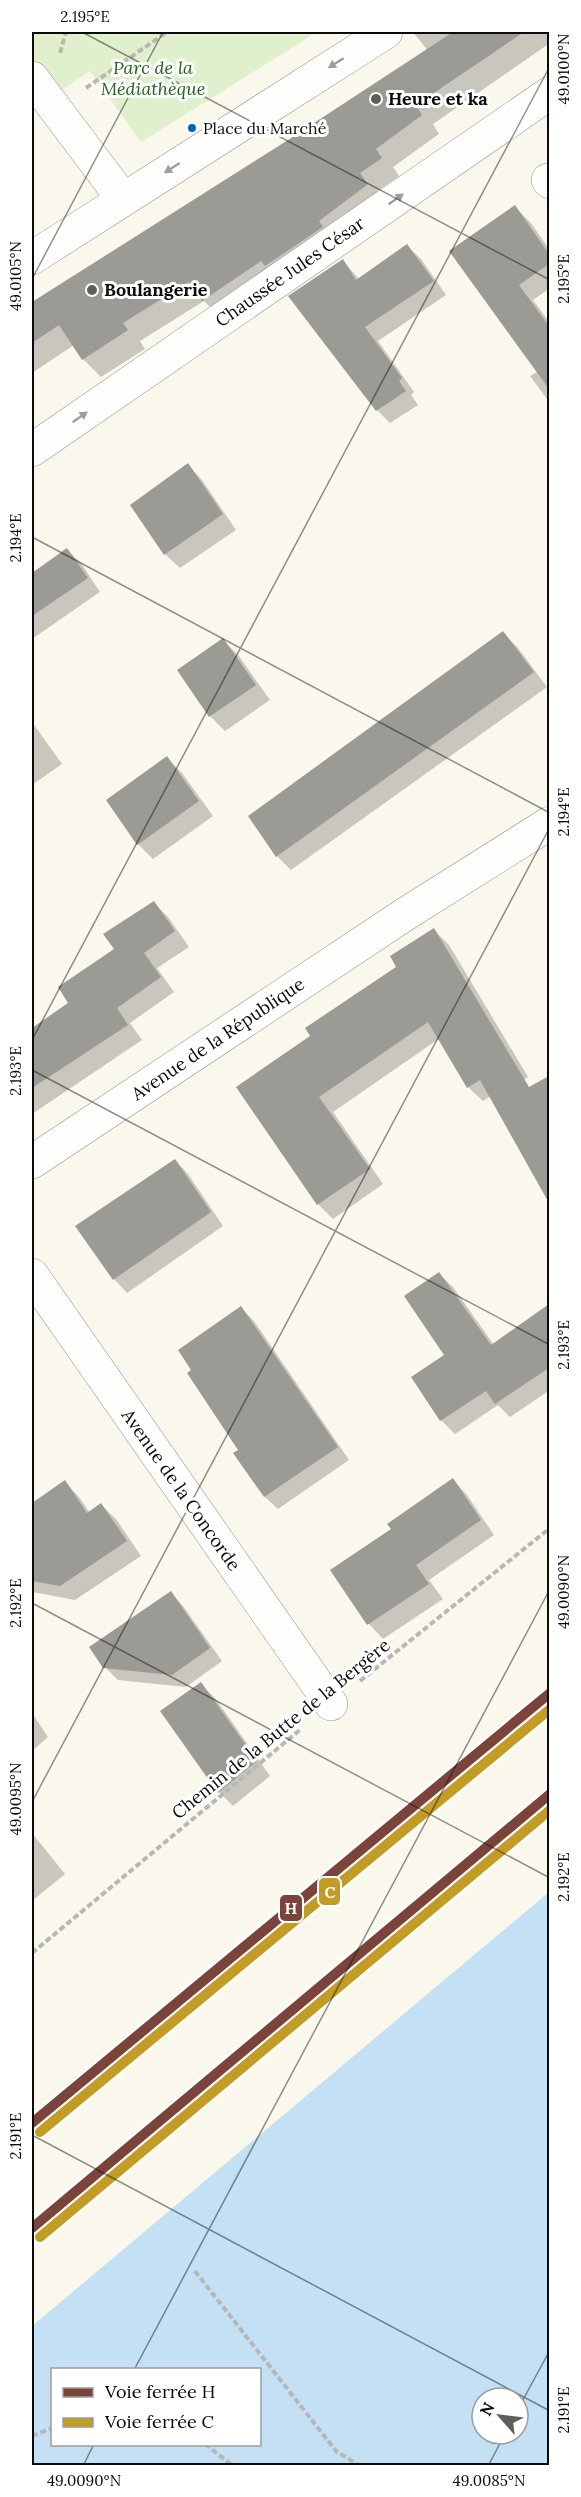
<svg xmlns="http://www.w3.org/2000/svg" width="581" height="2497" font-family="Lora,serif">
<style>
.green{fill:#e0f0cd}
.water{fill:#c3e0f4;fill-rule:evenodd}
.shadow{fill:#0003}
.building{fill:#9c9a94}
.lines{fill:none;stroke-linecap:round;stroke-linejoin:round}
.minor-casing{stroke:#93928d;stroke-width:34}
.path{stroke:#b7b7b5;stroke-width:4;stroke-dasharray:6 3;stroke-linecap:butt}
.minor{stroke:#fefefc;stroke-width:33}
.rail-1-casing{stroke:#fff;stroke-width:15}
.rail-2-casing{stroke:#fff;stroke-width:15}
.rail-1{stroke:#7b4339;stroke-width:10}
.rail-2{stroke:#c29c24;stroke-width:10}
.oneway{fill:#9d9d9c}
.ticks{fill:none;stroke:#0b0b0b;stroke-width:1.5;stroke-opacity:0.45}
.poi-dot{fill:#5f5e5a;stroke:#fff;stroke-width:2}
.bus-dot{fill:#0065bd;stroke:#fff;stroke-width:2}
.labels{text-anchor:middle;stroke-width:6;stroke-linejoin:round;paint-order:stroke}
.bus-label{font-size:16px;fill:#0b0b0b;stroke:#fff;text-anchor:start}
.park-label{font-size:18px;font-style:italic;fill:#24621b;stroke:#fff}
.poi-label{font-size:18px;font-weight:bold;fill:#0b0b0b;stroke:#fff;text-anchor:start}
.street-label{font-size:18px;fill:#0b0b0b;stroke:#fff}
.line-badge{stroke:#fff;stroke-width:2}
.badge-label{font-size:16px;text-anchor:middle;font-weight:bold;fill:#fff}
.neatline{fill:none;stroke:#0b0b0b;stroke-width:2}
.ticks-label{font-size:15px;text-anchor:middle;fill:#0b0b0b}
</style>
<rect width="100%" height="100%" fill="#faf8ed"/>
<!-- green -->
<polygon class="green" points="32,32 317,32 141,142 90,71 48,100 32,78"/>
<!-- water -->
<path class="water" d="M549 1892V2465H32V2326ZM52 2370H260V2444H52ZM482 2398H518V2434H482Z"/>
<!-- shadow -->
<g class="shadow">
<polygon points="413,32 550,32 550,43 433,124 439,134 393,167 399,176 377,191 385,203 221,318 204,301 140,341 145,349 101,377 83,359 74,345 32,373 32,304 428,51"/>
<polygon points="515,207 530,222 550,250 550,288 533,300 550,323 550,403 530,376 538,371 451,252"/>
<polygon points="407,246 421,259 446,295 378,341 414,392 411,395 418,405 390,423 377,410 343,261 359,279"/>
<polygon points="188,465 202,480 236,530 180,568 165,554"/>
<polygon points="67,550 81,563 100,592 32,639 32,570 35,573"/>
<polygon points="503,633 518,648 547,687 291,870 277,856"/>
<polygon points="223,640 238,655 270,700 225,731 210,716 179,671"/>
<polygon points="32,722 62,764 32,785"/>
<polygon points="167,758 182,773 213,816 153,859 138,844 108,801"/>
<polygon points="153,902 168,917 189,947 157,968 174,992 130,1023 142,1040 32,1114 32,1029 71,1003"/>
<polygon points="434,930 449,945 528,1077 498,1098 494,1094 483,1101 468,1087 440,1038 333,1112 383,1184 333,1219 318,1204 238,1088 312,1036 398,967"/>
<polygon points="175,1160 188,1174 223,1226 127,1293 114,1279 77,1227"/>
<polygon points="439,1274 453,1287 494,1345 550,1307 550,1390 510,1417 498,1405 455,1434 441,1420 446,1355"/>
<polygon points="241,1308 254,1321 349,1460 278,1509 265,1497 235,1453 240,1450"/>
<polygon points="453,1480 467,1495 494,1535 429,1580 443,1599 383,1639 369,1624 332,1571 393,1529"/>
<polygon points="65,1482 79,1497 90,1513 101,1505 116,1519 141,1556 75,1600 32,1592 32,1505"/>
<polygon points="171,1593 183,1606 222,1661 186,1687 118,1680 105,1667"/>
<polygon points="200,1684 215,1698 270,1776 233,1806 219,1792"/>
<polygon points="32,1713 48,1737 32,1751"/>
<polygon points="32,1833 65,1874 32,1901"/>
</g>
<!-- building -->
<g class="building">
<polygon points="453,32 524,32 416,105 422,115 376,149 382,158 360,173 368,184 319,221 323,227 265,266 261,261 202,301 189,282 123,323 128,330 82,360 59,325 32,343 32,302 285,142"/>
<polygon points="515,205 549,254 549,264 519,285 549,326 549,389 449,251"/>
<polygon points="407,244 434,281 365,327 402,378 399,381 406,391 376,411 288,296 343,259 356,280"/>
<polygon points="188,463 223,514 164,555 130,505"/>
<polygon points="67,548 88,578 32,616 32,573"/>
<polygon points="503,631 534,672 276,857 248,816"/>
<polygon points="223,638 256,685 209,717 177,670"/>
<polygon points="167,756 199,801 137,845 106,800"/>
<polygon points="154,901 175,931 144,953 161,977 117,1008 128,1025 32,1088 32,1028 68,1003 58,987 114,949 103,934"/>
<polygon points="434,928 529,1087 549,1076 549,1203 480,1080 467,1088 428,1022 319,1097 370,1169 317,1205 236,1087 310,1036 305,1028 396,967 390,956"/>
<polygon points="175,1159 211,1212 113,1280 75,1226"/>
<polygon points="439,1272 491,1345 549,1304 549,1368 495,1404 486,1391 440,1421 411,1377 444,1355 404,1296"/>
<polygon points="241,1306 338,1447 264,1497 233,1453 238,1450 187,1373 191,1370 178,1350"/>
<polygon points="453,1478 481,1520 416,1565 429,1584 367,1625 330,1570 391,1529 387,1524"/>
<polygon points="65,1480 87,1513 101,1503 127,1541 60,1586 32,1581 32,1503"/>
<polygon points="171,1591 210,1648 172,1675 103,1668 89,1647"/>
<polygon points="201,1682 257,1761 218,1793 160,1711"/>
</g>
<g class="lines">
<defs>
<g id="minor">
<polyline points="32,78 123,199"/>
<polyline points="548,180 550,182"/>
<polyline points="32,258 386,32"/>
<polyline points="32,450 550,93"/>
<polyline points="32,1162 404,915 550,823"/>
<polyline points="32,1275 331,1704"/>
</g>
</defs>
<!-- minor casing -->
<use href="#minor" class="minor-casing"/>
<!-- path -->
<g class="path">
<polyline points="60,53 66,32"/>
<polyline points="86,88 167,32"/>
<polyline points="360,1681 550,1528"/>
<polyline points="32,1953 301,1729"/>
<polyline points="195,2271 336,2451 360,2466"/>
<polyline points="32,2436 52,2428"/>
<polyline points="205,2444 233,2466"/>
</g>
<!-- minor -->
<use href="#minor" class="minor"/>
<defs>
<g id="rail-1">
<polyline points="32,2123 550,1693"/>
<polyline points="32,2228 550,1794"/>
</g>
<g id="rail-2">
<polyline points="40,2132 550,1709"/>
<polyline points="40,2237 550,1810"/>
</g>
</defs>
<!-- rail-1 casing -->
<use href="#rail-1" class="rail-1-casing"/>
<!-- rail-2 casing -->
<use href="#rail-2" class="rail-2-casing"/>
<!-- rail-1 -->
<use href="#rail-1" class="rail-1"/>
<!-- rail-2 -->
<use href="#rail-2" class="rail-2"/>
</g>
<!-- one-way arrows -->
<defs><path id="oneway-solid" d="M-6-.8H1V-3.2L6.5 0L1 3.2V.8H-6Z" transform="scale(1.5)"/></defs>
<g class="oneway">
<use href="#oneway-solid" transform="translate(336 63) rotate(148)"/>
<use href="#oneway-solid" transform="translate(172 168) rotate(147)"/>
<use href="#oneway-solid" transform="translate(396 199) rotate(-35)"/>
<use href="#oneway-solid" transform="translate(80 417) rotate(-35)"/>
</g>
<!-- ticks -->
<path class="ticks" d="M82 32 550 280M32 279 163 32M32 537 550 813M32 1040 550 66M32 1070 550 1345M32 1603 550 1878M32 1802 550 827M32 2135 550 2411M134 2370 550 1589M518 2409 550 2350M83 2466 94 2444M488 2466 505 2434"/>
<!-- markers -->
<g class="poi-dot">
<circle cx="376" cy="99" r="6"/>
<circle cx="92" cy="290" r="6"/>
</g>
<circle class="bus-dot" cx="192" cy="128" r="5"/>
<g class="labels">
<!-- bus labels -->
<g class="bus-label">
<text x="203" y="134">Place du Marché</text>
</g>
<!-- park labels -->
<g class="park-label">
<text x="153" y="74">Parc de la<tspan x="153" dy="21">Médiathèque</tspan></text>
</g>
<!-- poi labels -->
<g class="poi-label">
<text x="388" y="105">Heure et ka</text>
<text x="104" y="296">Boulangerie</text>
</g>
<!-- street labels -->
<g class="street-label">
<text transform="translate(290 272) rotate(-35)" y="6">Chaussée Jules César</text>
<text transform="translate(218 1039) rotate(-34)" y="6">Avenue de la République</text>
<text transform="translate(181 1490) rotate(55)" y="6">Avenue de la Concorde</text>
<text transform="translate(281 1729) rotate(-39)" y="6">Chemin de la Butte de la Bergère</text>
</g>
</g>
<g class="line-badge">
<rect x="318" y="1877" width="23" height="29" rx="6" fill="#c29c24"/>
<rect x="279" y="1894" width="24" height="28" rx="6" fill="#7b4339"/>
</g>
<g class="badge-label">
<text x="330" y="1898">C</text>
<text x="291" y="1914">H</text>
</g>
<!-- border -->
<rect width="581" height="2497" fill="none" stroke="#ffffff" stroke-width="66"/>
<!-- legend -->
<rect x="51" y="2368" width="210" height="78" fill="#ffffff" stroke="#9d9d9d" stroke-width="1.5"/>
<rect x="63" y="2388" width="30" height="9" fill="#7b4339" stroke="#9d9d9d" stroke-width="1.5"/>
<text x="105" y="2398" font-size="18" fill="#0b0b0b">Voie ferrée H</text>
<rect x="63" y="2418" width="30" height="9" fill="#c29c24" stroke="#9d9d9d" stroke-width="1.5"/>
<text x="105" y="2428" font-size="18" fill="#0b0b0b">Voie ferrée C</text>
<!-- north arrow -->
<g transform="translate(500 2416) rotate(298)"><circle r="28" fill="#ffffff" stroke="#9d9d9d" stroke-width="1.5"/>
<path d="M0-4.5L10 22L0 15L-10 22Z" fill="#5f5e5a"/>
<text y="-9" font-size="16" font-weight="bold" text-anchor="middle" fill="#0b0b0b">N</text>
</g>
<rect x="33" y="33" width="515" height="2431" class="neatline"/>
<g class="ticks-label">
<text x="85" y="22">2.195°E</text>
<text transform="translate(564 69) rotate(-90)" y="5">49.0100°N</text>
<text transform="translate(16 276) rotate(-90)" y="5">49.0105°N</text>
<text transform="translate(564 279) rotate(-90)" y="5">2.195°E</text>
<text transform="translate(16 538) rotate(-90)" y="5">2.194°E</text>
<text transform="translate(564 812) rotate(-90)" y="5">2.194°E</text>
<text transform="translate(16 1071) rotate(-90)" y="5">2.193°E</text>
<text transform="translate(564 1345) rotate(-90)" y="5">2.193°E</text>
<text transform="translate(564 1592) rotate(-90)" y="5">49.0090°N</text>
<text transform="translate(16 1603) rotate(-90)" y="5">2.192°E</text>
<text transform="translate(16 1799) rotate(-90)" y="5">49.0095°N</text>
<text transform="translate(564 1877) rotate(-90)" y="5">2.192°E</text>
<text transform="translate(16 2136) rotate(-90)" y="5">2.191°E</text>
<text transform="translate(564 2410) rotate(-90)" y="5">2.191°E</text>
<text x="84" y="2486">49.0090°N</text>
<text x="489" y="2486">49.0085°N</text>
</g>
</svg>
